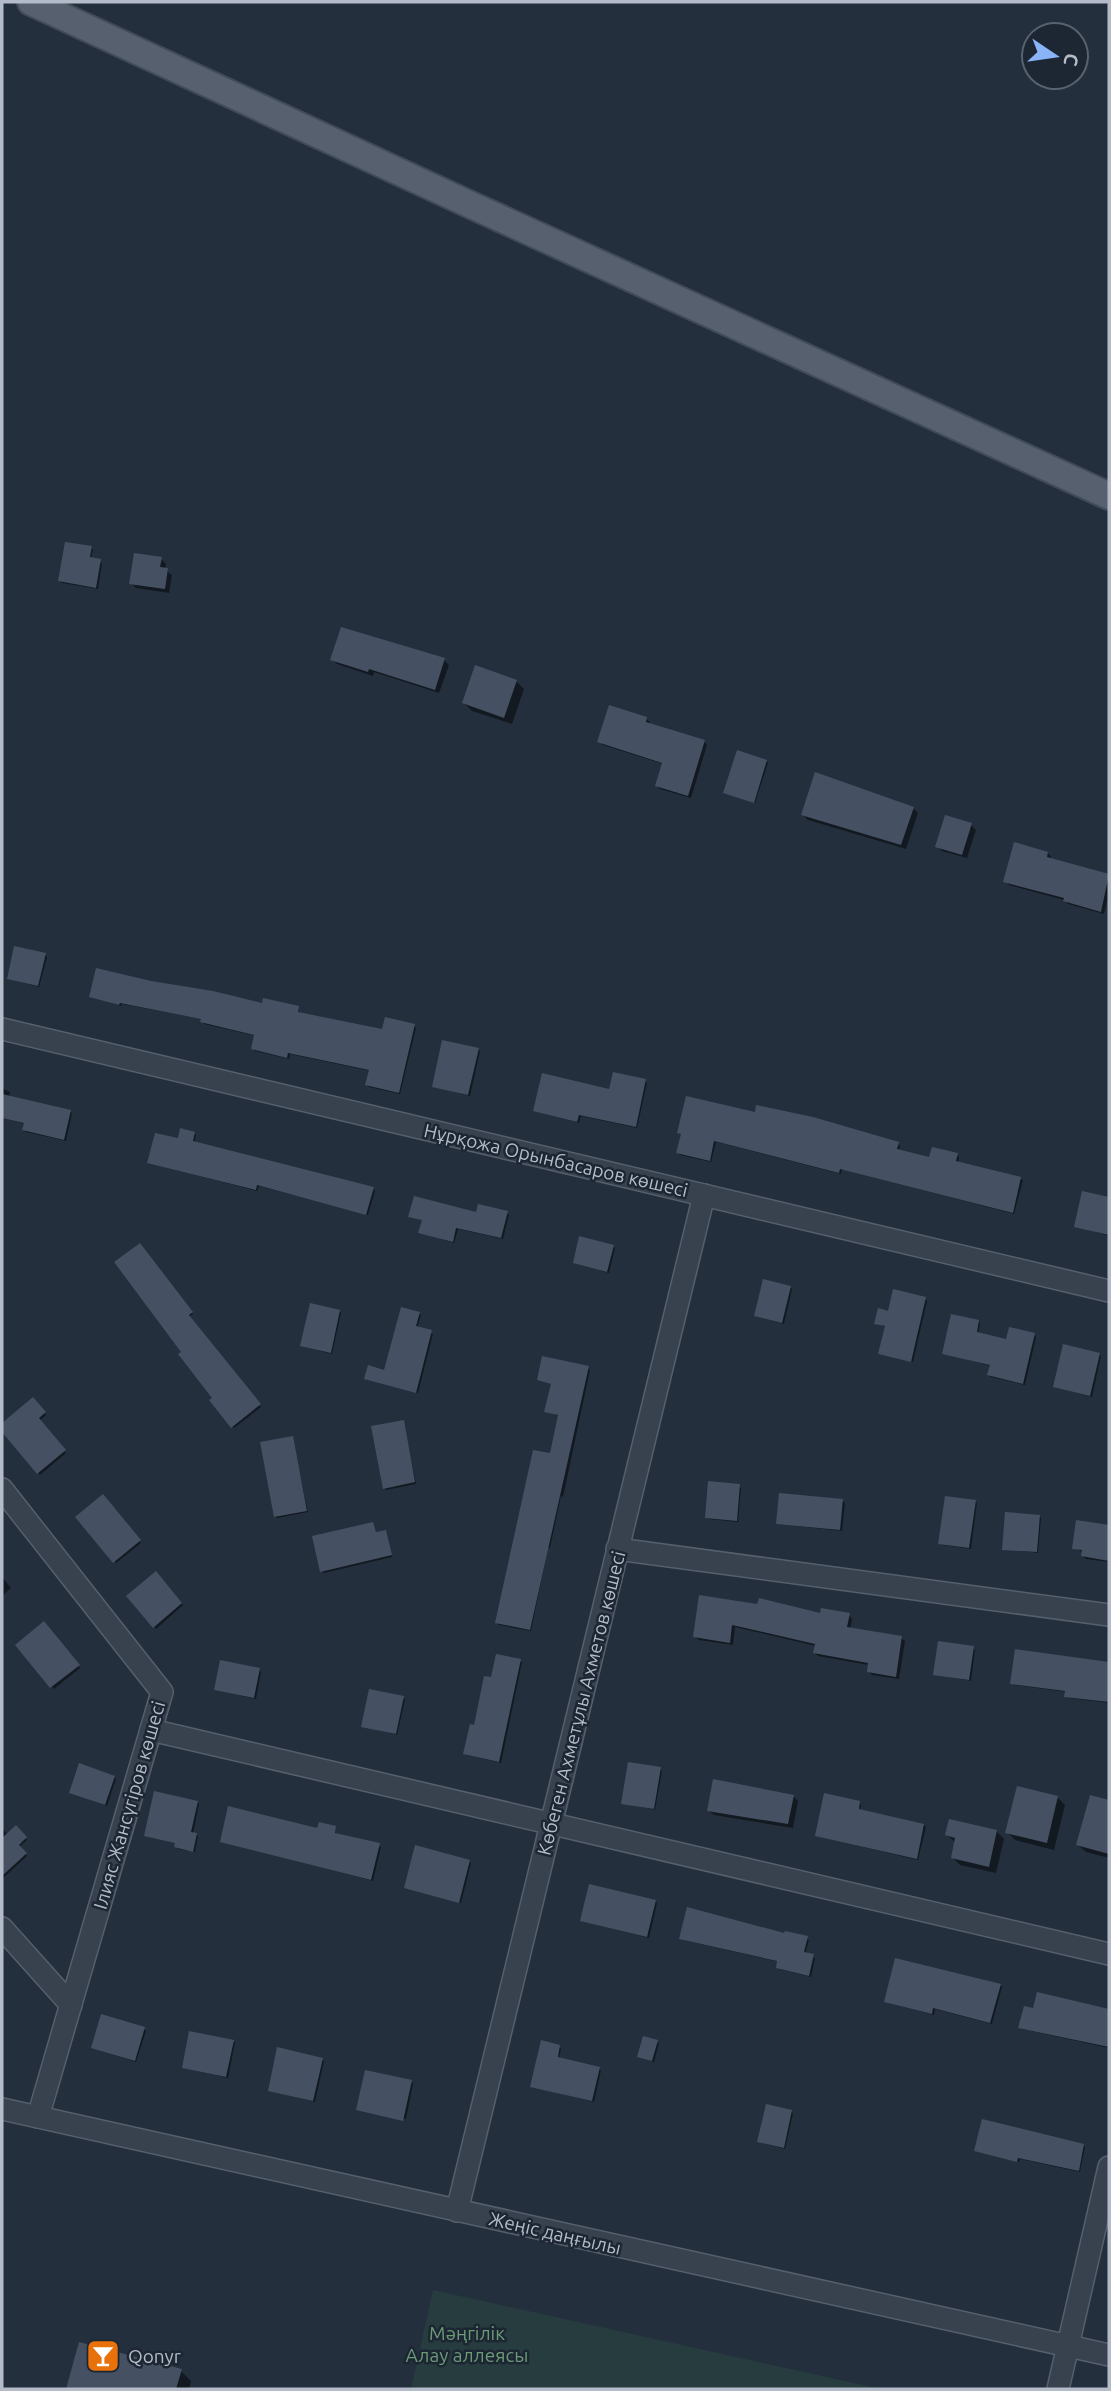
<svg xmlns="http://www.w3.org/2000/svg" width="1111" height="2391" font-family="Ubuntu,sans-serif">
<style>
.green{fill:#263c3f}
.shadow{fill:#0007}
.building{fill:#455162}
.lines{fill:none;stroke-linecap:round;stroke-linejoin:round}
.minor-casing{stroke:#565f6c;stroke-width:24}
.major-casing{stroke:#414a57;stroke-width:30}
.minor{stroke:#38414e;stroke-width:21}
.major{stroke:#56606e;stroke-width:26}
.labels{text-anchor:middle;stroke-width:5;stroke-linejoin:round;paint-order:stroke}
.street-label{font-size:19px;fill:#b4bcc9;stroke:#1d2633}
.park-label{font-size:19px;fill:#6b9a76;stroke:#1d2633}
.poi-label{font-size:19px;fill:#b4bcc9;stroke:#1d2633;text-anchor:start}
</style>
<rect width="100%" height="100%" fill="#242f3e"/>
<!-- green -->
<polygon class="green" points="433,2290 881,2389 411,2389"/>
<!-- shadow -->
<g class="shadow">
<polygon points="91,548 93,549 91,559 102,563 98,589 62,583 60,581"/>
<polygon points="161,559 166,564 165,570 172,575 169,593 136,588 131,583"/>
<polygon points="332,659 444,660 449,665 439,693 374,672 373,676 337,664"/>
<polygon points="516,681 524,689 512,724 472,711 464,703"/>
<polygon points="646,719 650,722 649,725 704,741 707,745 691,798 660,789 657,786 663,764 603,745 599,741"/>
<polygon points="766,761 768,763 755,803 725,792"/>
<polygon points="913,808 918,813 906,849 808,820 803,815"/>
<polygon points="971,825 976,830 967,858 942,851 937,846"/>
<polygon points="1047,853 1051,856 1050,860 1109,876 1109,893 1104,914 1068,904 1064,900 1009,885 1005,881"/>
<polygon points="45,955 47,957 39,987 9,979"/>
<polygon points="91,997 298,1008 299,1014 383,1031 414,1026 416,1028 400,1094 369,1087 367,1085 370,1071 290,1054 289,1059 255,1051 253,1049 256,1036 204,1024 202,1019 122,1004 121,1006"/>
<polygon points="478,1049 480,1051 470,1096 433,1086"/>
<polygon points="645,1081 647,1083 637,1128 581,1116 579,1123 535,1111"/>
<polygon points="2,1088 10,1092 9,1097 70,1111 72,1113 66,1141 26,1132 24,1130 26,1124 2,1118"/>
<polygon points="194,1133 196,1135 194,1144 373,1189 375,1191 368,1215 259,1186 257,1191 149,1163 179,1140"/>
<polygon points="683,1134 898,1144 900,1146 899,1151 930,1159 957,1155 959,1157 958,1163 1023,1180 1014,1214 842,1169 841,1174 716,1142 711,1162 680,1155 678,1153"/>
<polygon points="1083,1193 1109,1199 1109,1236 1076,1226"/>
<polygon points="507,1213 509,1215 503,1239 458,1229 454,1243 420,1232"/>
<polygon points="140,1245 193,1314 189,1317 261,1407 234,1428 212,1400 215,1398 183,1352"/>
<polygon points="613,1246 615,1248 609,1273 575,1263"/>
<polygon points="790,1287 792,1289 784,1324 755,1316"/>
<polygon points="925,1299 927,1301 913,1362 882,1355 880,1353 886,1327 876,1323 890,1313"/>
<polygon points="339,1311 341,1313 332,1354 302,1346"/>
<polygon points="419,1313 421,1315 417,1328 433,1334 418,1393 368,1380 366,1378 386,1372"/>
<polygon points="979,1322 980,1324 978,1334 1007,1341 1034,1335 1036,1337 1025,1385 991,1377 989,1375 991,1366 944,1353"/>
<polygon points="1099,1354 1101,1356 1092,1397 1055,1387"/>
<polygon points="588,1368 590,1370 563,1497 561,1496 550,1548 548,1548 531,1631 499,1625 497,1623 551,1455 559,1416 546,1411 552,1384 538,1380"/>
<polygon points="33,1399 46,1415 39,1421 66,1453 40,1475 2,1429 2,1425"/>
<polygon points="403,1422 416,1484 386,1490 384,1488"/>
<polygon points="292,1438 308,1512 277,1518 275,1516"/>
<polygon points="739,1486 741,1488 738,1522 709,1519 707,1517"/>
<polygon points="103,1497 141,1543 116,1563 78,1517"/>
<polygon points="843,1501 845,1503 842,1531 778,1524"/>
<polygon points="975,1502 977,1503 971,1549 942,1545 940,1543"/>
<polygon points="1039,1517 1041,1518 1038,1553 1003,1549"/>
<polygon points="1078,1522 1109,1527 1109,1562 1086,1559 1083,1556 1083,1552 1074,1548"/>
<polygon points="373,1524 377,1534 385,1532 387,1534 392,1557 324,1573 322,1571"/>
<polygon points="156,1573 183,1605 156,1629 128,1596"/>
<polygon points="2,1577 11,1588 2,1596"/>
<polygon points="701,1597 821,1615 849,1615 852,1619 850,1630 901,1638 905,1641 899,1679 872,1675 868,1671 869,1665 818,1656 815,1653 816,1646 735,1627 733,1645 699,1640 695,1637"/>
<polygon points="44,1624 80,1668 54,1689 17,1645"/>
<polygon points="973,1648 975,1650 971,1681 935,1674"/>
<polygon points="1016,1651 1109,1664 1109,1703 1068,1698 1067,1692 1014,1685 1012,1683"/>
<polygon points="520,1661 522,1662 501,1763 467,1755 465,1753 493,1679"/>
<polygon points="259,1670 261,1672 256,1699 216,1690"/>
<polygon points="403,1698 405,1700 397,1735 363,1726"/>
<polygon points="660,1769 662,1771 655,1810 623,1803"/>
<polygon points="114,1777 116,1779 107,1806 73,1794"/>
<polygon points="793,1796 798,1801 793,1828 714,1815 709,1811"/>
<polygon points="1057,1797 1065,1805 1054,1850 1015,1840 1007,1832"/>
<polygon points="1091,1797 1109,1801 1109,1858 1086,1852 1078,1845"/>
<polygon points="197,1802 199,1804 193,1834 198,1836 195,1852 178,1849 177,1843 146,1835"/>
<polygon points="859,1803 861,1805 860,1811 924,1825 926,1827 918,1860 817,1836"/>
<polygon points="2,1828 8,1835 16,1828 27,1840 19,1847 27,1856 2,1879"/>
<polygon points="335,1828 336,1835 381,1847 373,1881 221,1841"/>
<polygon points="996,1831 1004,1839 996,1873 960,1865 953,1858 955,1842 947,1835"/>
<polygon points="469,1861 471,1863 461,1903 406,1887"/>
<polygon points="655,1901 657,1903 649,1938 582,1921"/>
<polygon points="786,1935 809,1940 805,1954 815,1958 811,1977 779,1969 778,1967 779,1962 683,1940"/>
<polygon points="1000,1985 1002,1987 992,2024 935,2009 934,2015 888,2003"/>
<polygon points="1038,1994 1109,2010 1109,2048 1022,2029 1020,2027 1034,2010"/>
<polygon points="144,2029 146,2031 136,2062 93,2048"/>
<polygon points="645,2038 659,2043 654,2062 639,2056"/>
<polygon points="233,2041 235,2043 228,2078 184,2068"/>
<polygon points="560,2047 561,2048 559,2059 601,2070 594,2102 532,2086"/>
<polygon points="322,2059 324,2061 315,2102 270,2090"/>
<polygon points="412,2082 413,2084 406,2119 358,2109"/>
<polygon points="792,2112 793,2114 785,2149 759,2142"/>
<polygon points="1083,2145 1085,2147 1080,2172 1020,2159 1019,2162 976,2151"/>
<polygon points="80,2344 181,2371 191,2381 189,2389 68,2389"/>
</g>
<!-- building -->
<g class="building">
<polygon points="65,542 92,546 90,557 101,559 96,588 58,581"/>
<polygon points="134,553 162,557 160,567 168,568 165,589 129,584"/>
<polygon points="341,627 445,658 435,690 369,669 368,672 330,660"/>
<polygon points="475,665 517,680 504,718 462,703"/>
<polygon points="609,705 647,717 646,722 705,740 688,796 655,786 662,763 597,742"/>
<polygon points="737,750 767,760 754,803 723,793"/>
<polygon points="815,772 914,807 901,845 801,815"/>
<polygon points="945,815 972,823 962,855 935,847"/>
<polygon points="1014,842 1048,852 1047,857 1109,874 1101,912 1063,901 1064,898 1003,882"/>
<polygon points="14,946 46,953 38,986 7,979"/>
<polygon points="96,968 151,981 213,991 262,1003 263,998 299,1006 298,1012 382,1029 385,1017 415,1024 399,1093 365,1085 369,1070 288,1053 287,1058 251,1049 254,1035 200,1022 201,1019 120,1003 119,1005 89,997"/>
<polygon points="442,1040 479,1048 468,1095 432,1087"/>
<polygon points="613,1072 646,1079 636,1127 579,1115 577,1122 533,1111 542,1073 609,1089"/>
<polygon points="2,1094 71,1110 64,1140 22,1130 24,1123 2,1118"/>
<polygon points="686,1096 755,1112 756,1105 813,1117 899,1142 897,1149 929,1157 932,1147 958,1153 956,1161 1021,1177 1013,1213 840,1169 839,1173 714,1141 710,1161 676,1153 681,1134 677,1133"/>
<polygon points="180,1128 195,1132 193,1141 374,1187 366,1215 257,1185 256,1190 147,1163 155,1133 178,1138"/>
<polygon points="1082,1191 1109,1197 1109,1235 1074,1227"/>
<polygon points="414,1196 476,1212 478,1204 508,1211 501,1238 456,1228 453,1242 418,1233 422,1220 408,1217"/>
<polygon points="579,1236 614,1245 607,1272 573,1263"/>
<polygon points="140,1243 193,1312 189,1315 261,1404 231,1428 209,1400 212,1398 178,1354 181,1352 114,1262"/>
<polygon points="763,1279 791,1286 782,1323 754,1316"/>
<polygon points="893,1289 926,1297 911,1362 878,1354 885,1326 874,1324 878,1308 888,1311"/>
<polygon points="310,1303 340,1310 331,1353 300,1346"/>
<polygon points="401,1307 420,1312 416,1326 432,1330 416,1393 364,1379 368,1365 384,1370"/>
<polygon points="951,1314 979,1320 977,1332 1006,1339 1009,1327 1035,1333 1023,1384 987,1375 990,1365 942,1354"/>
<polygon points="1063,1344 1100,1353 1090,1396 1053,1387"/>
<polygon points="542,1356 589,1366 530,1630 495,1623 533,1450 550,1453 558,1415 544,1412 551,1384 537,1380"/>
<polygon points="33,1397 46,1412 39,1418 66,1450 37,1474 2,1432 2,1423"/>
<polygon points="404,1420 415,1482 383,1489 371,1426"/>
<polygon points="293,1436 307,1511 274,1517 260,1442"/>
<polygon points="708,1481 740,1484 737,1521 705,1518"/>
<polygon points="779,1493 843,1499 840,1530 776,1524"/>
<polygon points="103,1494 141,1540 113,1563 75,1517"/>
<polygon points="945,1496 976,1500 969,1548 938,1544"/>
<polygon points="1005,1512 1040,1515 1037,1552 1002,1550"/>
<polygon points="1076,1520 1109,1525 1109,1561 1081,1556 1082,1550 1072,1549"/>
<polygon points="373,1522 376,1532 386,1530 392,1555 320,1572 312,1536"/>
<polygon points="156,1571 182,1603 153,1628 126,1596"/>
<polygon points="699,1595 757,1604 759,1598 820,1613 821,1608 850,1613 847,1627 902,1636 896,1677 867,1672 868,1663 813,1653 815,1644 732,1625 730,1643 693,1637"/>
<polygon points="44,1621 80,1665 50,1688 15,1645"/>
<polygon points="938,1641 974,1646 969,1680 933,1675"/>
<polygon points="1015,1649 1109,1662 1109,1702 1064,1697 1065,1691 1010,1684"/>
<polygon points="496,1654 521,1659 499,1762 463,1754 470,1724 474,1725 484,1676 491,1677"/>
<polygon points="220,1660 260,1668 254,1698 214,1690"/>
<polygon points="369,1689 404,1696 396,1734 361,1727"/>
<polygon points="628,1762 661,1767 654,1809 621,1804"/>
<polygon points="79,1763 115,1776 105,1805 69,1793"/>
<polygon points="713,1779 794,1795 788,1824 707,1811"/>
<polygon points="1017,1786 1058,1796 1047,1843 1005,1833"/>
<polygon points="154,1791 198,1801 191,1832 197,1833 193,1852 174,1847 175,1843 144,1836"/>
<polygon points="824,1793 860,1801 859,1809 924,1824 917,1859 815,1836"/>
<polygon points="1090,1795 1109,1800 1109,1854 1076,1845"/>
<polygon points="228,1806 317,1828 319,1822 336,1826 335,1833 380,1843 371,1880 220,1842"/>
<polygon points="949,1819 997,1830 989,1867 951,1858 955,1838 945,1835"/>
<polygon points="16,1825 27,1837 19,1845 27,1853 2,1876 2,1838"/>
<polygon points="415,1845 470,1860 459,1903 404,1888"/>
<polygon points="589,1884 656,1900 647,1937 580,1921"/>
<polygon points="687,1907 784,1933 785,1931 808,1936 804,1952 814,1954 809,1976 776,1968 777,1961 679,1939"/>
<polygon points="895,1958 1001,1984 990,2023 933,2008 932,2014 884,2002"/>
<polygon points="1037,1992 1109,2009 1109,2047 1018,2028 1024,2006 1033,2008"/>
<polygon points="101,2014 145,2027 135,2061 91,2048"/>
<polygon points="189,2031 234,2040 226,2077 182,2068"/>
<polygon points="643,2036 658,2040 652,2061 637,2057"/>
<polygon points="541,2040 560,2045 558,2057 600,2067 592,2101 530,2087"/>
<polygon points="277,2047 323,2058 313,2101 268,2091"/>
<polygon points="365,2070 412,2080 403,2121 356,2110"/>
<polygon points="766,2104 792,2110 784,2148 757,2142"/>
<polygon points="982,2119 1084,2144 1079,2171 1018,2158 1017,2162 974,2151"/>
<polygon points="79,2342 182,2369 176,2389 66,2389"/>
</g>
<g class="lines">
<defs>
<g id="minor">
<polyline points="2,1029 1109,1291"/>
<polyline points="2,1489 162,1692 38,2117"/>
<polyline points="617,1549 1109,1615"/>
<polyline points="151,1730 1109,1954"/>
<polyline points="2,1928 71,2005"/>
<polyline points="2,2109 1109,2355"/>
<polyline points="457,2211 704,1195"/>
<polyline points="1058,2389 1109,2167"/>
</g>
<polyline id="major" points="31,2 471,205 1109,496"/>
</defs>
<!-- minor casing -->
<use href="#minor" class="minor-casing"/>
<!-- major casing -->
<use href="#major" class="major-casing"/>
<!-- minor -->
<use href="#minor" class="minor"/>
<!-- major -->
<use href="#major" class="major"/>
</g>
<!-- icons -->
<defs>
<symbol id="bar-square" viewBox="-11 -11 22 22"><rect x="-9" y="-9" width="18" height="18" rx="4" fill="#e8710a" stroke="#1d2633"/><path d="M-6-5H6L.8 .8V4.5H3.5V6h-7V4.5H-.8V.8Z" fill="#fff"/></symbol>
</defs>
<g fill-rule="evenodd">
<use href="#bar-square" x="84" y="2337" width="38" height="38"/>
</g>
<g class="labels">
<!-- street labels -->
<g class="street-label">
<text transform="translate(556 1160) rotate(13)" y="7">Нұрқожа Орынбасаров көшесі</text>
<text transform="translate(581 1703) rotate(-76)" y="7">Көбеген Ахметұлы Ахметов көшесі</text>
<text transform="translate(129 1805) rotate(-74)" y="7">Ілияс Жансүгіров көшесі</text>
<text transform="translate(555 2233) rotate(13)" y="7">Жеңіс даңғылы</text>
</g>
<!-- park labels -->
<g class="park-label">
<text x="467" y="2340">Мәңгілік<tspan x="467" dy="22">Алау аллеясы</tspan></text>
</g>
<!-- poi labels -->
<g class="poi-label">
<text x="128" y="2363">Qonyr</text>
</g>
</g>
<!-- border -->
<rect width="1111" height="2391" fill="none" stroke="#b4bcc9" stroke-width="7"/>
<!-- north arrow -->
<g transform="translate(1055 56) rotate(103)"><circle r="33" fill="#1d2633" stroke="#59626f" stroke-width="2"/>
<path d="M0-5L12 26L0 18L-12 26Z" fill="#8ab4f8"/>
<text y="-10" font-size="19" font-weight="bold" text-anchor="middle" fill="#b4bcc9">С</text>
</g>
</svg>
